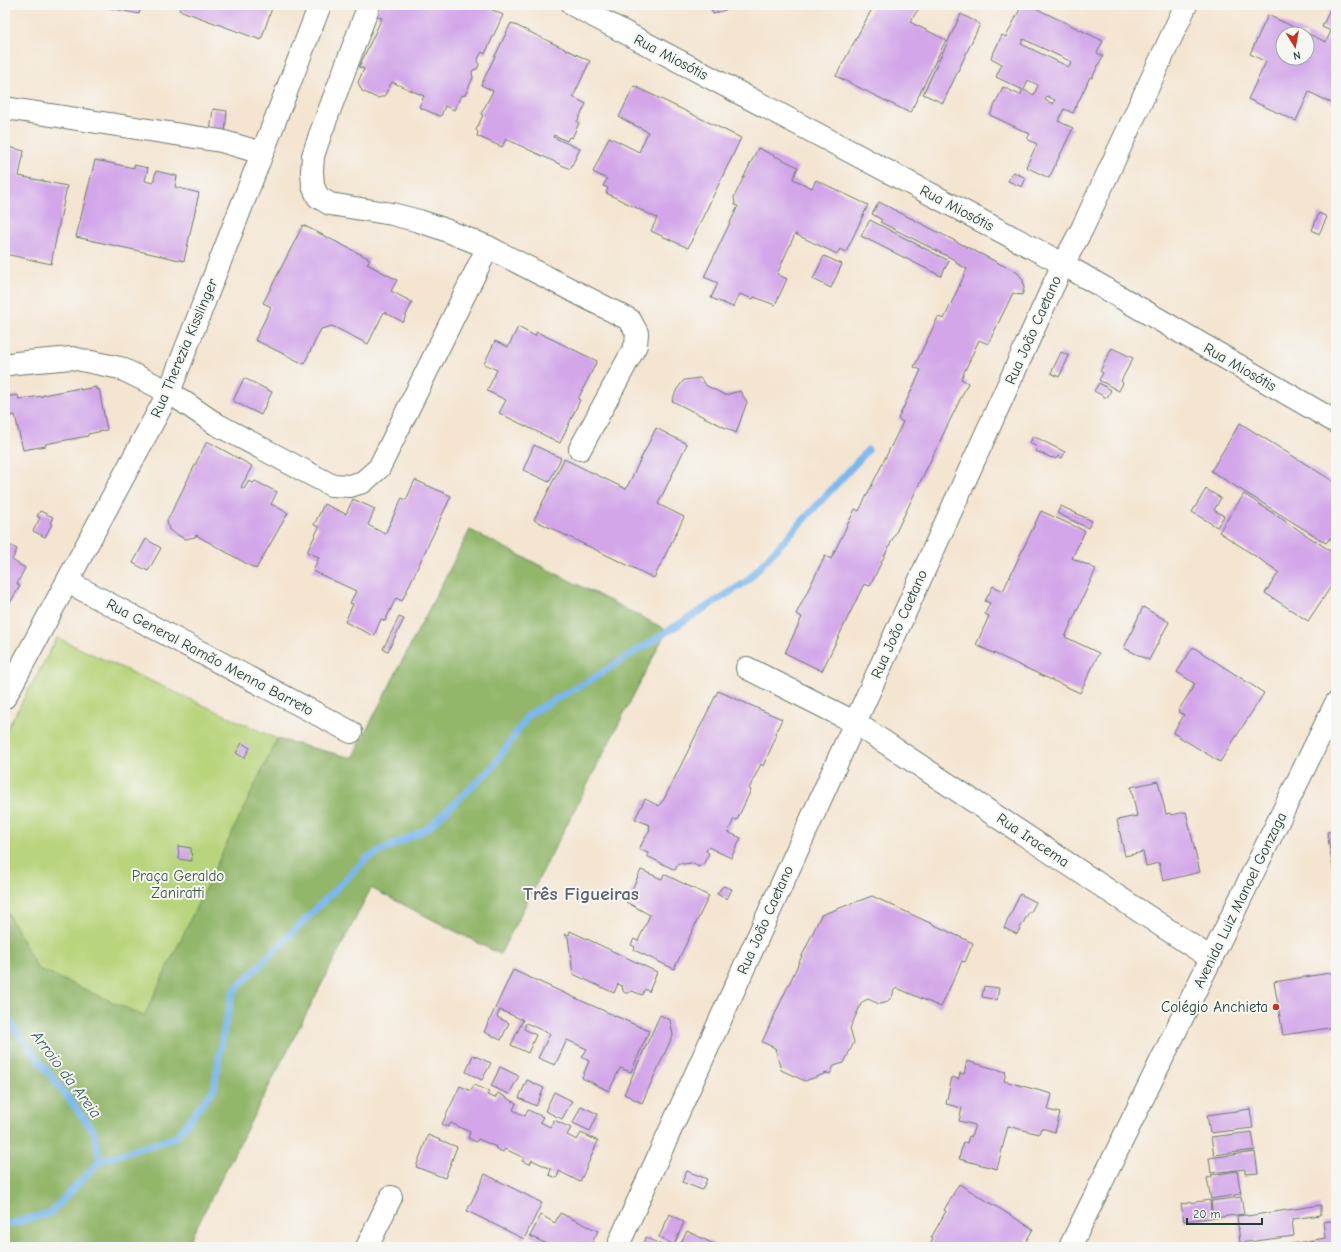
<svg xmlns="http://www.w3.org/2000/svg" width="1341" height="1252" font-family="'Comic Neue',sans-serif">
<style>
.green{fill:#b8d47b;stroke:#6c8858}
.forest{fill:#92b66b;stroke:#587a50}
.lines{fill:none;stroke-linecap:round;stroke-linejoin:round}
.stream{stroke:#7bb7ed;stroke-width:7}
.building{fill:#d2a6e9;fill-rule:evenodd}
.minor-casing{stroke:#6a786b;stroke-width:24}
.minor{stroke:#fff;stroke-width:22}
.poi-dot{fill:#c8321e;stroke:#f6f6f2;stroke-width:1.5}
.labels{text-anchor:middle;stroke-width:4;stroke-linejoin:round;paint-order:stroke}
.street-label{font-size:15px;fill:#1f3d34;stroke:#f6f6f2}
.park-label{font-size:15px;fill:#3e5b42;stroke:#f6f6f2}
.poi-label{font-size:15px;fill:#1f3d34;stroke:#f6f6f2;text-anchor:end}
.water-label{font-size:16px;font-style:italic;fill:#365c62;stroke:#f6f6f2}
.district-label{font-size:19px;font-weight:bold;fill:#5e6273;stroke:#f6f6f2}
</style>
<rect width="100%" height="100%" fill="#f6f6f2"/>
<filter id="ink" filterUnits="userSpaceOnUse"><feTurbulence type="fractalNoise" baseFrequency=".025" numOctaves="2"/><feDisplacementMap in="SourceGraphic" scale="8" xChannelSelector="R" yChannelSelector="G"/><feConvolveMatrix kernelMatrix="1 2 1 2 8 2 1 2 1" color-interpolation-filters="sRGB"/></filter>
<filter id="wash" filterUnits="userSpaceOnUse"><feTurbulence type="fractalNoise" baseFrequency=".012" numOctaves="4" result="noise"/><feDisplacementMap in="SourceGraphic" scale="16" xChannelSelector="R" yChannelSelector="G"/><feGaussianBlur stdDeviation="0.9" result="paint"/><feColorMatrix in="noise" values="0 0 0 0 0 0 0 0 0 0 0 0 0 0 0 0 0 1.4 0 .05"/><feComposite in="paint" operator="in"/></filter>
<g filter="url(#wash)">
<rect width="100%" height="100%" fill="#f4e5d1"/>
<!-- green -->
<polygon class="green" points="470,530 667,630 500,954 371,888 186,1247 5,1247 5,733 57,638 277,739 352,758"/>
<!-- forest -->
<polygon class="forest" points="470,530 667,630 500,954 371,888 186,1247 5,1247 5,908 37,968 144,1016 277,739 352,758"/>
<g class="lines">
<!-- stream -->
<g class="stream">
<polyline points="5,1010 13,1027 94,1132 100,1161 50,1213 5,1225"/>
<polyline points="100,1161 176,1137 214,1089 223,1033 233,992 367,858 427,829 493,767 529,714 592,679 746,582 868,450"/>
</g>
</g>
<g id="blocks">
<!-- building -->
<g class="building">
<polygon points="106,5 141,5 139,14 106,7"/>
<polygon points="181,5 273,5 261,40 179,10"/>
<polygon points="380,5 467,5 469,6 470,5 482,5 503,15 485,54 482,52 478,59 479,65 477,69 473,70 472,72 473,78 465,95 461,96 454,110 445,106 441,116 439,116 419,107 424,96 392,82 385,95 382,97 377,98 362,91 358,82 364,69 359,67 382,18 378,17 377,12"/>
<polygon points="710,5 740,5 713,14"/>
<polygon points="874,5 921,5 910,22 946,40 910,113 836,76"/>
<path d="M1022 5H1029L1103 41 1097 53 1103 56 1092 78 1090 77 1073 113 1064 109 1058 121 1073 128 1049 178 1026 167 1037 144 1027 139 1030 134 990 115 1003 87 1020 95 1023 90 996 77 1002 64 991 58 1002 35 1006 37ZM1023 39 1072 62 1069 67 1021 44ZM1028 80 1038 85 1034 95 1024 90ZM1047 96 1055 100 1053 104 1045 100Z"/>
<path d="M1332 5H1336V105L1309 92 1296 121 1248 99 1266 62 1250 54 1268 15 1326 42 1331 31 1322 27ZM1283 34H1307V58H1283Z"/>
<polygon points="961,14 980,24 943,103 923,94"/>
<polygon points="511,23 590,61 573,97 586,104 577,122 579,123 572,138 569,137 567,141 554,135 553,137 580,149 570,169 506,139 502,147 477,136 478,132 476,130 483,115 481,114 493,91 481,85"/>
<polygon points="634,86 741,138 688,248 651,231 657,218 606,193 608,188 603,186 607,179 593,172 609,137 639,152 648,132 619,117"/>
<polygon points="213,109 227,111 225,134 210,132"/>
<polygon points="5,146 24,151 19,176 67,186 51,264 5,254"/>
<polygon points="758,148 798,167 793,179 812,188 816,180 868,205 846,252 840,249 837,254 795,234 777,274 787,279 775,305 754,297 753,299 740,294 733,307 711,298 718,283 704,277 738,206 735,205 734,197"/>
<polygon points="95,160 134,168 134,165 148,168 145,181 153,183 156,171 177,176 175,187 199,193 184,261 76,237"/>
<polygon points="1013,172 1026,178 1022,187 1008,181"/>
<polygon points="879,202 1018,273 1023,280 1024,289 1022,295 1019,294 1019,295 1013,293 988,344 979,340 961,379 968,383 870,586 864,584 822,671 785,653 802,617 796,614 825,556 831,559 855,509 859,511 903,422 898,419 921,370 914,367 938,317 944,319 967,269 956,263 957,261 880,222 882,220 872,214"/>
<polygon points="1319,213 1327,217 1319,234 1312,230"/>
<polygon points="870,220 949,261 941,276 861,236"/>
<polygon points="303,225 370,259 367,264 397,280 391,291 412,302 403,322 384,312 368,344 332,326 321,329 304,364 255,340 271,307 263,303"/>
<polygon points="824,256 842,264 831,288 813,279"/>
<polygon points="518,327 535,336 537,332 597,361 578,399 580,400 560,443 499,413 506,400 487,391 497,370 484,364 495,341 508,347"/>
<polygon points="1112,348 1133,358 1121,381 1123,383 1119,391 1099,380 1103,373 1100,371"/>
<polygon points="1061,352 1069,356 1059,377 1051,373"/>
<polygon points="244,378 272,392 261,415 233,401"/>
<polygon points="700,378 707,386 725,395 740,391 747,402 736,433 672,401 677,389 684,380"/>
<polygon points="1099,383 1111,390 1107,398 1094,391"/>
<polygon points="96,387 96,390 99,389 107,430 88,434 88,436 45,444 46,446 23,450 15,415 5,417 5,397 18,395 19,399 43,396 43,395 80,388 80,390"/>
<polygon points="1240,423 1336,483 1336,541 1330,538 1326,543 1211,471"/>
<polygon points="656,428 687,444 658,504 684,517 654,578 534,520 564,459 626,489"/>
<polygon points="1033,436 1065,452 1062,458 1058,456 1056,459 1053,457 1052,458 1036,451 1037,447 1030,443"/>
<polygon points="207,441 252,466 241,487 244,489 249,481 253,483 255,481 277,492 271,504 288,513 256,569 196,535 195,537 185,539 169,530 167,521"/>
<polygon points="534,445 561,458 549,482 523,470"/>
<polygon points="415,480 451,496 402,601 396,598 385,621 381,619 374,636 345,622 353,604 350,603 356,591 313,571 319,557 307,552 319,527 314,525 324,504 346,514 353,499 375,509 368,525 385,534 402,498 406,500"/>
<polygon points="1206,489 1221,498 1214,510 1224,516 1217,527 1192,512"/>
<polygon points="1244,494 1332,552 1334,548 1336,549 1336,564 1332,569 1336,572 1336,579 1308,621 1265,593 1279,572 1219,532"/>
<polygon points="1061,506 1092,521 1088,528 1057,513"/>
<polygon points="40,511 53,517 50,523 52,524 45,537 33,531 40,518 37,516"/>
<polygon points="1041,511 1085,531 1072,558 1096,569 1065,637 1099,653 1080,693 976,645 989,616 985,614 990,603 985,601 993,586 1003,591"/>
<polygon points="146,539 161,548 148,571 133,563"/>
<polygon points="5,543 17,549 12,560 25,568 17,584 20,586 5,611"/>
<polygon points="1143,607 1169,622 1149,660 1124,648"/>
<polygon points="399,617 404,619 388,651 383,649"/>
<polygon points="1193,647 1264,693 1220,762 1173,733 1184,715 1178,711 1195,684 1177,672"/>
<polygon points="718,691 782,719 775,734 777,735 763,766 761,764 749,789 751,790 737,820 734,819 728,832 741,838 731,858 708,847 706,851 709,853 703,865 701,864 699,867 692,863 683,864 679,863 675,870 647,856 648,853 639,849 650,829 649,828 650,825 635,819 645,799 659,806 662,801 663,801"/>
<polygon points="242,743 250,748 244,758 236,753"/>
<polygon points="1158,781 1166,814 1170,813 1171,815 1186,812 1200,872 1163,881 1159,863 1146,866 1143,852 1125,856 1117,820 1137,816 1131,787"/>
<polygon points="1336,831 1336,880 1335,880 1327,832"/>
<polygon points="178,846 191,848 192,861 179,859"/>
<polygon points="641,870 662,879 664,874 709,896 674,969 634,950 635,947 631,945 634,939 638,941 650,915 626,902"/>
<polygon points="723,886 732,889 727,899 717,894"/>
<polygon points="1020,894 1036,902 1031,912 1029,912 1017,934 1004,928"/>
<polygon points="872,896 973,943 965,962 962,961 941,1007 897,988 894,990 892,997 885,1003 879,1004 868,999 862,1002 850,1028 854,1042 844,1063 834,1066 830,1074 827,1073 805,1081 781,1070 775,1048 762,1042 821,915"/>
<polygon points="570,931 657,972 649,992 645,989 642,995 632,991 628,993 625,993 623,991 622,986 618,984 614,993 573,974 568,937 565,935 565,934 569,935"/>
<polygon points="513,970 649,1031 631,1072 620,1068 609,1091 582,1078 589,1061 582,1057 587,1049 567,1040 555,1065 538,1058 550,1034 526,1023 524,1029 536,1035 528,1053 511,1045 523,1020 500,1010 497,1017 509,1023 501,1040 484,1032"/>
<polygon points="1336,972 1336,1027 1283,1035 1274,982"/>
<polygon points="984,986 999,988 997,1000 982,997"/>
<polygon points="660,1015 670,1020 673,1035 642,1103 624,1094"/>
<polygon points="473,1055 491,1063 482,1080 466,1072"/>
<polygon points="967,1061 1006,1072 1004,1081 1052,1094 1048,1110 1060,1113 1055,1132 1041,1128 1039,1134 1008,1126 997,1169 959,1159 963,1142 967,1143 969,1136 971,1137 975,1125 959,1121 962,1108 946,1104 952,1077 959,1079 960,1073 964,1074"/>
<polygon points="500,1067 519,1076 509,1094 491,1086"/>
<polygon points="527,1080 544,1088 536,1106 519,1098"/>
<polygon points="474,1085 489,1092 487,1095 495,1098 498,1093 516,1103 513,1110 525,1116 528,1110 543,1117 540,1122 550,1127 554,1120 571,1128 567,1135 577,1140 581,1133 598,1141 580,1182 559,1171 557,1178 549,1175 551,1169 532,1160 530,1164 522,1161 524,1158 505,1149 503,1152 495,1148 496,1147 478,1139 476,1142 468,1138 470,1132 451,1123 448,1127 442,1124 460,1086 471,1091"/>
<polygon points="554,1092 572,1101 562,1119 545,1111"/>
<polygon points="581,1106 598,1114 590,1131 573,1123"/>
<polygon points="1250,1109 1253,1128 1210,1133 1207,1115"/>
<polygon points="1252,1132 1255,1150 1214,1155 1211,1137"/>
<polygon points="428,1135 457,1147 445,1178 416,1167"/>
<polygon points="1255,1152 1258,1173 1245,1174 1245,1169 1211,1173 1209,1158"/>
<polygon points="687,1171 707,1179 702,1190 682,1182"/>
<polygon points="1237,1171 1241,1194 1211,1199 1207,1178 1212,1177 1211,1175"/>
<polygon points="485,1174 542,1203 524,1239 467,1211"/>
<polygon points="959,1184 1033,1229 1023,1247 929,1247 933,1239 931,1238 946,1211 944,1210"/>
<polygon points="1241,1197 1244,1214 1213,1218 1211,1201"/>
<polygon points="1210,1200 1211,1218 1184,1221 1181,1204"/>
<polygon points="1321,1205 1321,1215 1292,1219 1294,1236 1240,1243 1237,1216 1247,1215 1247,1216"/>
<polygon points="560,1213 598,1231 590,1247 543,1247 544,1243 547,1244 530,1236 541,1215 555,1223"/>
<polygon points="670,1214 684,1222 674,1245 659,1237"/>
<polygon points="1336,1220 1336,1247 1275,1247 1325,1238 1323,1222"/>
<polygon points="687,1231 720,1247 679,1247"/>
<polygon points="646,1237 666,1247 641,1247"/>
</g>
</g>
</g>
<g filter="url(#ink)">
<use href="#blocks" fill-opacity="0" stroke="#6a786b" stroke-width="1"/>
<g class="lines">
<defs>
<g id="minor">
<polyline points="369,5 320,135 313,156 312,171 313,186 318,197 330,204 392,214 419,221 440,228 488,247 630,320 637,333 636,345 580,449"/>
<polyline points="573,5 1063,264 1336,422"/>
<polyline points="5,108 221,141 262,153"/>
<polyline points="5,365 16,363 72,358 120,368 169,392 216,424 331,485 350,486 363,482 379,468 488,247"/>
<polyline points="68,582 351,732"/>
<polyline points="747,668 854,722 1212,959"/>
<polyline points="5,697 169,392 320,5"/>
<polyline points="367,1247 391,1197"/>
<polyline points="621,1247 620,1241 1063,264 1082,229 1186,5"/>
<polyline points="1070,1247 1336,703"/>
</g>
</defs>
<!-- minor casing -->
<use href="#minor" class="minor-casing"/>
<!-- minor -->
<use href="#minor" class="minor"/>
</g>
</g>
<!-- markers -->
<circle class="poi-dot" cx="1276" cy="1007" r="4"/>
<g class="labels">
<!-- street labels -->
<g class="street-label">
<text transform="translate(671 57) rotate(28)" y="5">Rua Miosótis</text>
<text transform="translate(957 208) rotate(28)" y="5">Rua Miosótis</text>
<text transform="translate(1033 330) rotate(-66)" y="5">Rua João Caetano</text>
<text transform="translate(184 348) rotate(-67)" y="5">Rua Therezia Kisslinger</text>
<text transform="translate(1240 367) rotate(30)" y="5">Rua Miosótis</text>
<text transform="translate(899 624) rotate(-66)" y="5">Rua João Caetano</text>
<text transform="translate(210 657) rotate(28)" y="5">Rua General Ramão Menna Barreto</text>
<text transform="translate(1033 840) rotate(34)" y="5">Rua Iracema</text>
<text transform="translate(1240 900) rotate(-64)" y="5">Avenida Luiz Manoel Gonzaga</text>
<text transform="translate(765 920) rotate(-66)" y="5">Rua João Caetano</text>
</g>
<!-- park labels -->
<g class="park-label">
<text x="178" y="881">Praça Geraldo<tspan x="178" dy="17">Zaniratti</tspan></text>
</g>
<!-- poi labels -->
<g class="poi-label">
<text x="1268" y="1012">Colégio Anchieta</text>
</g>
<!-- water labels -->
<g class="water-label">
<text transform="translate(67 1074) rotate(53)" y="6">Arroio da Areia</text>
</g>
<!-- district labels -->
<g class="district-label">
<text x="581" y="900">Três Figueiras</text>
</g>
</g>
<!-- margin -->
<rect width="1341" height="1252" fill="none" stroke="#f6f6f2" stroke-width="20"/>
<!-- north arrow -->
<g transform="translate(1295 46) rotate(169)"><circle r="19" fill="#f6f6f2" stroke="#a0aca6"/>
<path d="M0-3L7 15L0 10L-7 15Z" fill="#c8321e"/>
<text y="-6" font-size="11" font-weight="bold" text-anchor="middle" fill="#1f3d34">N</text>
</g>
<!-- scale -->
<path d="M1187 1218v6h75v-6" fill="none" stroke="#1f3d34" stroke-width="2"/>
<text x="1193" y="1218" font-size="12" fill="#1f3d34" stroke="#f6f6f2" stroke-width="3" paint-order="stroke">20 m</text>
</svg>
